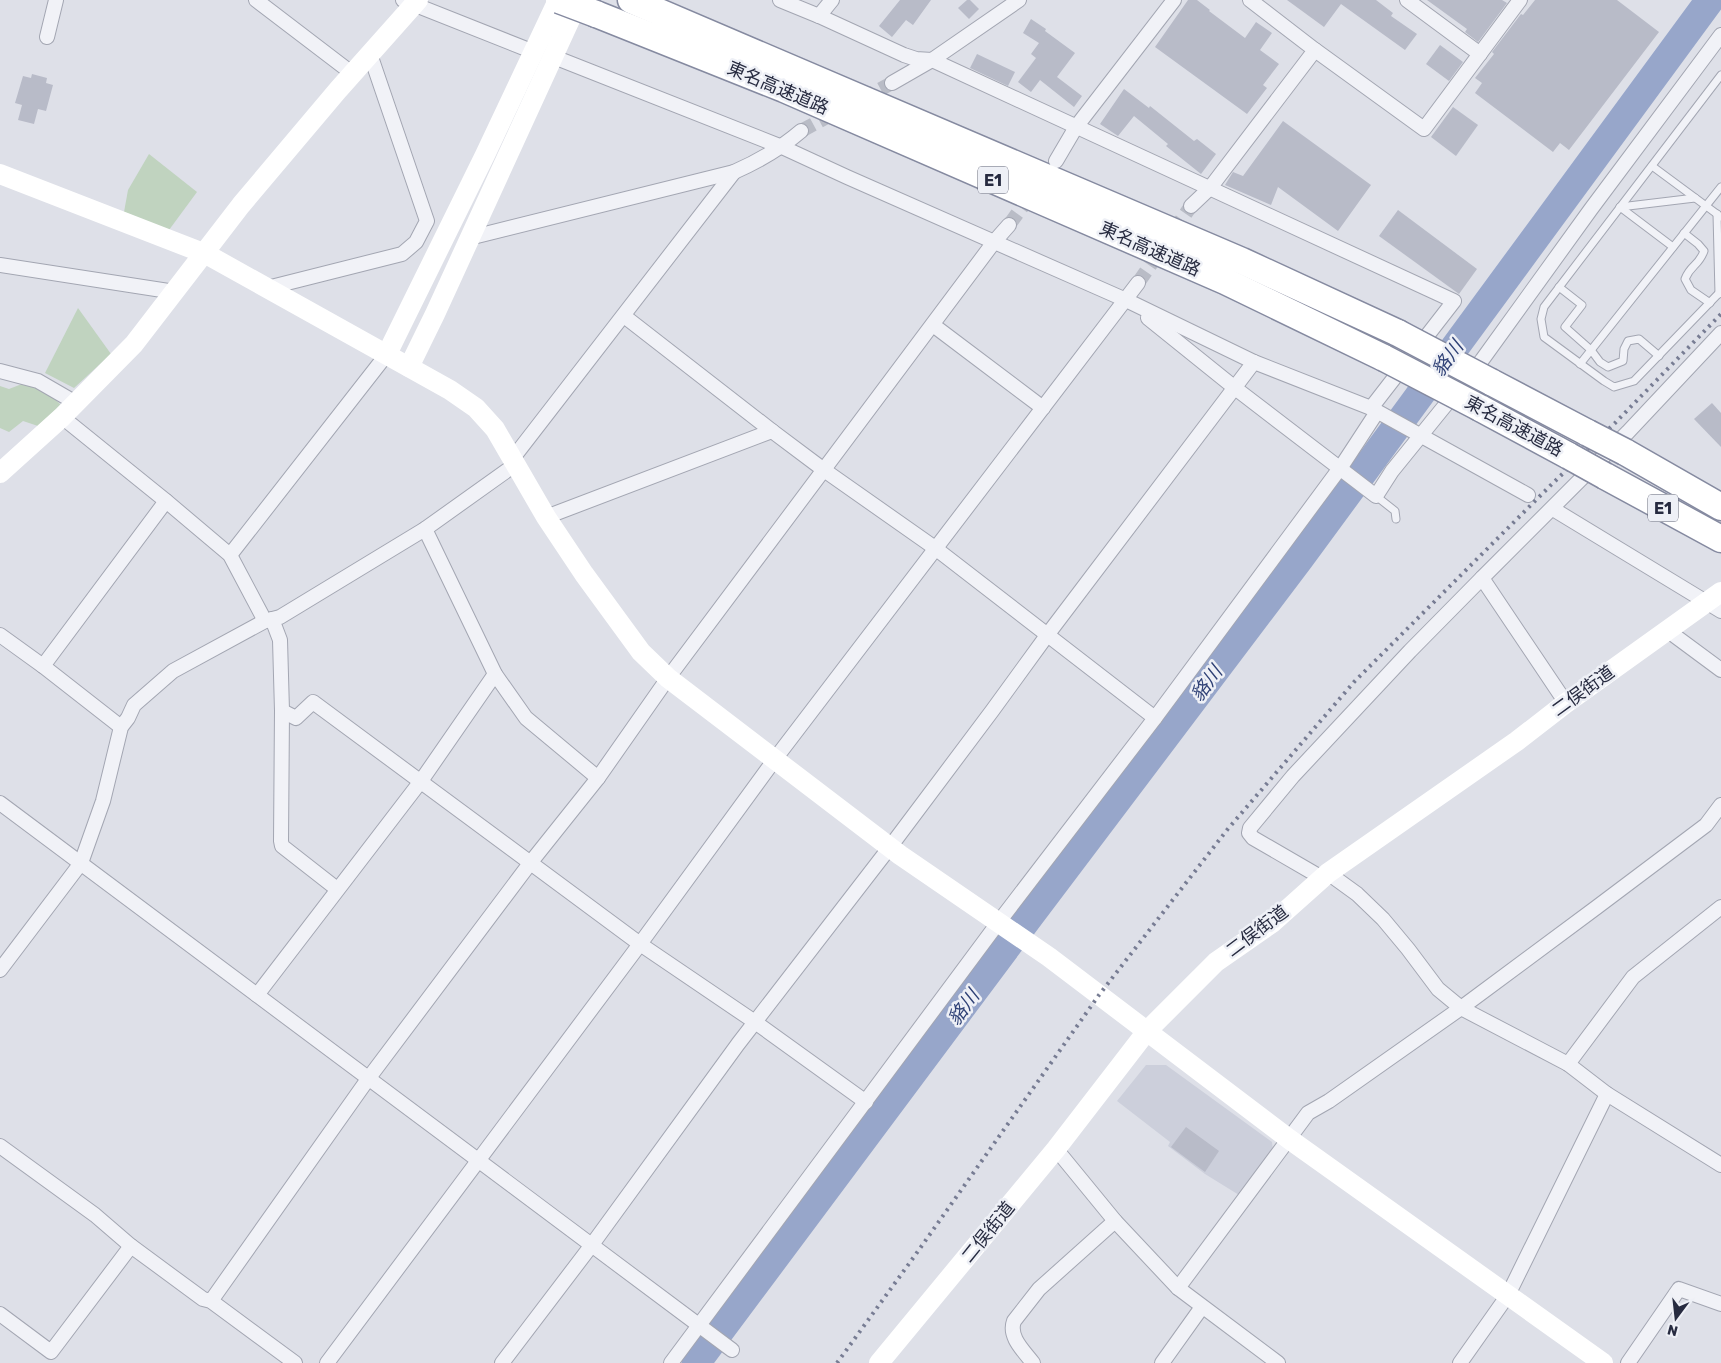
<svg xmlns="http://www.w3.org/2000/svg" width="1721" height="1363" font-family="Rubik,'Noto Sans JP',sans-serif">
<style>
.built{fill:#cccfdb}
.green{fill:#c0d3bf}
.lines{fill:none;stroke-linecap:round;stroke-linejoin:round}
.river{stroke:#97a6ca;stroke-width:29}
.building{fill:#b8bbc8}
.street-tunnel{stroke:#b9bcc6;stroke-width:14;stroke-dasharray:14 7;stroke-linecap:butt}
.lane-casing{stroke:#a3a6b2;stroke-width:9}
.street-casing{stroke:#a3a6b2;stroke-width:16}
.highway-casing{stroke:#858aa0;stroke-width:29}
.lane{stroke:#f1f2f7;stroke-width:7}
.street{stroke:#f1f2f7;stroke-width:14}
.secondary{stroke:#fff;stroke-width:20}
.highway{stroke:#fff;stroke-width:26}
.rail{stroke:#777c93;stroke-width:4;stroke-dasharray:2.5 5;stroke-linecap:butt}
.highway-bridge-casing{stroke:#858aa0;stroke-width:29;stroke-linecap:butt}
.highway-bridge{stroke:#fff;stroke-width:26}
.labels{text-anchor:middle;stroke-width:5;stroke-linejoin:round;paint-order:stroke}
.shield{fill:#eef0f6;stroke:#636677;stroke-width:1}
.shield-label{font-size:16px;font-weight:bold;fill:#272b40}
.street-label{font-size:18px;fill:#272b40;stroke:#eef0f6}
.water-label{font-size:19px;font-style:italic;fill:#2f4176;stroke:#eef0f6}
</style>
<rect width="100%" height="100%" fill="#dee0e8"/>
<!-- built -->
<polygon class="built" points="1146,1065 1166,1065 1272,1142 1273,1150 1239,1195 1205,1174 1168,1146 1170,1142 1117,1101"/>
<!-- green -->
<g class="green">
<polygon points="149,154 197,192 169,230 124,212 128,190"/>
<polygon points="78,308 111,354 74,388 45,373"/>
<polygon points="27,382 55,399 61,405 38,426 23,421 9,432 0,428 0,386 9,389"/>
</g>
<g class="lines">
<!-- river -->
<polyline class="river" points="696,1363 1031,914 1300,558 1710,0"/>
</g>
<!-- building -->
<g class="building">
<polygon points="900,0 931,0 913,25 906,20 892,37 879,26"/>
<polygon points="967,0 970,0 979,9 969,19 958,8"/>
<polygon points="1188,0 1197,0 1210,10 1209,11 1245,38 1256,22 1272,33 1260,50 1279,64 1263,85 1267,88 1247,114 1155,47"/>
<polygon points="1287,0 1376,0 1393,13 1391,16 1417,34 1405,50 1341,4 1324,27"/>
<polygon points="1427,0 1502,0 1507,3 1478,42 1465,32 1467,29"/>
<polygon points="1535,0 1617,0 1659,32 1569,150 1560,143 1553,152 1475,93 1482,83 1475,78 1494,54 1492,52 1521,14 1523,15"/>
<polygon points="1031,19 1046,29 1045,31 1075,53 1057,77 1082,96 1074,107 1040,80 1031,92 1018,82 1036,58 1031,54 1039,43 1023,33"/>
<polygon points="1440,45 1463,62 1449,81 1426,64"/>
<polygon points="977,54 1015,72 1008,86 970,68"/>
<polygon points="32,74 47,78 46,83 53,85 46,111 38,109 34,124 18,120 22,105 15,103 23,76 31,78"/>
<polygon points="1124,89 1149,108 1150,106 1194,141 1197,139 1216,154 1201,174 1166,146 1168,144 1134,116 1118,136 1100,124"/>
<polygon points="1453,107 1478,125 1456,156 1431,137"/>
<polygon points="1283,121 1371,185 1338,231 1278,187 1271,205 1225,185 1233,172 1243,176"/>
<polygon points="1398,210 1477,269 1459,294 1379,236"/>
<polygon points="1712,403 1721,413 1721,447 1694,419"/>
<polygon points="1186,1127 1219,1151 1205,1172 1171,1147"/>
</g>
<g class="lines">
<!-- street-tunnel -->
<g class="street-tunnel">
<polyline points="862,99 892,83"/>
<polyline points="801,131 838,111"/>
<polyline points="1009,225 1033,192"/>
<polyline points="1138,283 1191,206"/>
</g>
<defs>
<g id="lane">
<polyline points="1721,75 1544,307 1541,319 1544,337 1604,381 1614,387 1634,381 1721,291"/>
<polyline points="1652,166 1721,217"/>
<polyline points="1620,207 1695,198"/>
<polyline points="1620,207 1673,247"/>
<polyline points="1717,214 1719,294"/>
<path d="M1684 233 1698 244 1704 251C1698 267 1691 264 1685 279L1691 290 1710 303"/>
<polyline points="1559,287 1582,305 1565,327 1591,350 1600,362 1608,367 1623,361 1624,349 1628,341 1639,339 1659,356"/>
<polyline points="1580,364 1721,187"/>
<polyline points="1376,496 1395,511 1396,519"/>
</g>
<g id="street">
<polyline points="256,0 353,74"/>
<polyline points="403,0 534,52"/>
<polyline points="780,0 819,16 904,55 916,59 932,60 1454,301 1371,408"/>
<polyline points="1407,0 1480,54"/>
<polyline points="819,16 832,0"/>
<polyline points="47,37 56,0"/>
<polyline points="1315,50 1424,129 1520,0"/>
<polyline points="554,57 782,147 847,177 1126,300 1254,362 1371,408 1528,495"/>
<polyline points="892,83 932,60 1019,0"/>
<polyline points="1056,161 1076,127 1174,0"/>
<polyline points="1191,206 1210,188 1315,50 1250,0"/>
<path d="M469 238 734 172C759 161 780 149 801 131"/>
<polyline points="0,265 175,292"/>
<polyline points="267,288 402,254 416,242 427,221 370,54"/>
<polyline points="624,316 772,431 824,470 935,548 1155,718"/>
<polyline points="1148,318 1235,388 1376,496 1392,471 1482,360 1591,209 1721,35"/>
<polyline points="933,325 1043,408"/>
<polyline points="0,371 38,381 76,403"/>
<polyline points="62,417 166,501 230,555 265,621"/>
<polyline points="513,458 734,172"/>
<polyline points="1553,509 1721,611"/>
<polyline points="546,517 772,431"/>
<polyline points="425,529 495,674 526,718 598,778"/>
<polyline points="230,555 387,354"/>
<polyline points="272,619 280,640 282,711 281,841 282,846 337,889"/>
<polyline points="1667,630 1721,670"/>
<polyline points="0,635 43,666 121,727"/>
<polyline points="43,666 166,501"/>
<polyline points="1566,703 1482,578 1628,432 1721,333"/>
<polyline points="282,711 296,718 313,702 640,944 755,1022 866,1102"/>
<polyline points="0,803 732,1350"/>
<polyline points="1328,873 1357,894 1383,919 1408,949 1438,989 1461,1008 1568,1064 1607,1094 1721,1165"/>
<polyline points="1322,878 1253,838 1249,833 1250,828 1293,776 1410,651 1482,578"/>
<polyline points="0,970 81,863 103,801 121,727 128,718 134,705 173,671 265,621 280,617 425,529 516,464"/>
<polyline points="257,995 421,781 495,674"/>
<polyline points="1568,1064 1633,977 1721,907"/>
<polyline points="0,1146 95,1215 131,1246 203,1299 211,1301 295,1363"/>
<polyline points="1056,1149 1115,1221 1178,1288 1278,1363"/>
<polyline points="1178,1288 1308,1113 1329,1101 1461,1008 1597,907 1706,825 1721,805"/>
<polyline points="211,1301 368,1079 531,862 598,778 668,678 994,242 1009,225"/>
<polyline points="0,1314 51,1352 131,1246"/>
<polyline points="327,1363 640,944 775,759 1138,283"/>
<polyline points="502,1363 591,1246 738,1044 890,847 992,711 1048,634 1254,362"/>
<polyline points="671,1363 998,923 1155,718 1343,464 1377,412"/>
<path d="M1033 1363C1024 1351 1008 1337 1014 1321L1039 1289 1115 1221"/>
<polyline points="1162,1363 1202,1307"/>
<polyline points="1460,1363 1508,1295 1607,1094"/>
<polyline points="1628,1363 1679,1289 1721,1304"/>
</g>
<g id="highway">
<polyline points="631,0 1242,261 1398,333"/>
<polyline points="596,14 784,89 1225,281 1384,358"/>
<polyline points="1491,382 1588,433"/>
<polyline points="1480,408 1569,456"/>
<polyline points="1625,452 1721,507"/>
<polyline points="1605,476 1721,539"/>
</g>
</defs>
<!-- lane casing -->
<use href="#lane" class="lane-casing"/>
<!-- street casing -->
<use href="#street" class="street-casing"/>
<!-- highway casing -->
<use href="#highway" class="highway-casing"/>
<!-- lane -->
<use href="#lane" class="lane"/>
<!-- street -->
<use href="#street" class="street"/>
<!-- secondary -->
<g class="secondary">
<polyline points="0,174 206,254 450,390 476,408 495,429 546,517 584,574 641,652 668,678 900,855 1049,957 1289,1139 1603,1363"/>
<polyline points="387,354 485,155 558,0"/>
<polyline points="409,367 435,314 579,0"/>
<polyline points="0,473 62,417 134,344 241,205 338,90 418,0"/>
<polyline points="879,1363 1056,1149 1147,1031 1216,962 1272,923 1328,873 1517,741 1566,703 1721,592"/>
</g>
<!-- highway -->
<use href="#highway" class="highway"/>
<!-- rail -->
<polyline class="rail" points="837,1363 916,1254 1099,995 1227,830 1354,682 1552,484 1615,423 1721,314"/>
<defs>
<g id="highway-bridge">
<polyline points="559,0 596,14"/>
<polyline points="1398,333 1491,382"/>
<polyline points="1384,358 1480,408"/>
<polyline points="1588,433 1625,452"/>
<polyline points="1569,456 1605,476"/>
</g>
</defs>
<!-- highway-bridge casing -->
<use href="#highway-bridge" class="highway-bridge-casing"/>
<!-- highway-bridge -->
<use href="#highway-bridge" class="highway-bridge"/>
</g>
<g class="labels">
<!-- shield labels -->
<g class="shield">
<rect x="978" y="166.5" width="30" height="27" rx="4"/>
<rect x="1648" y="494.5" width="30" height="27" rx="4"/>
</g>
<g class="shield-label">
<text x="993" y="186">E1</text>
<text x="1663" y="514">E1</text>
</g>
<!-- street labels -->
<g class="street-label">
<text transform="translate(778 88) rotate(23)" y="6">東名高速道路</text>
<text transform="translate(1150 249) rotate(24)" y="6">東名高速道路</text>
<text transform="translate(1514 426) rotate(28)" y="6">東名高速道路</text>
<text transform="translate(1583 691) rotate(-36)" y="6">二俣街道</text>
<text transform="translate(1257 931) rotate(-37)" y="6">二俣街道</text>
<text transform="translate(988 1232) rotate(-51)" y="6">二俣街道</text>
</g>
<!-- water labels -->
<g class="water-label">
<text transform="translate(1447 358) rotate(-54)" y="7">貉川</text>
<text transform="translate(1206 683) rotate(-53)" y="7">貉川</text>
<text transform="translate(963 1007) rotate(-53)" y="7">貉川</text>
</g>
</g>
<!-- north arrow -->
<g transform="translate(1676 1318) rotate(195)" stroke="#eef0f6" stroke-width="4" paint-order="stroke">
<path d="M0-4L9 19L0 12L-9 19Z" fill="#272b40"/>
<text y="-8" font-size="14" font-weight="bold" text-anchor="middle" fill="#272b40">N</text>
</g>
</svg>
